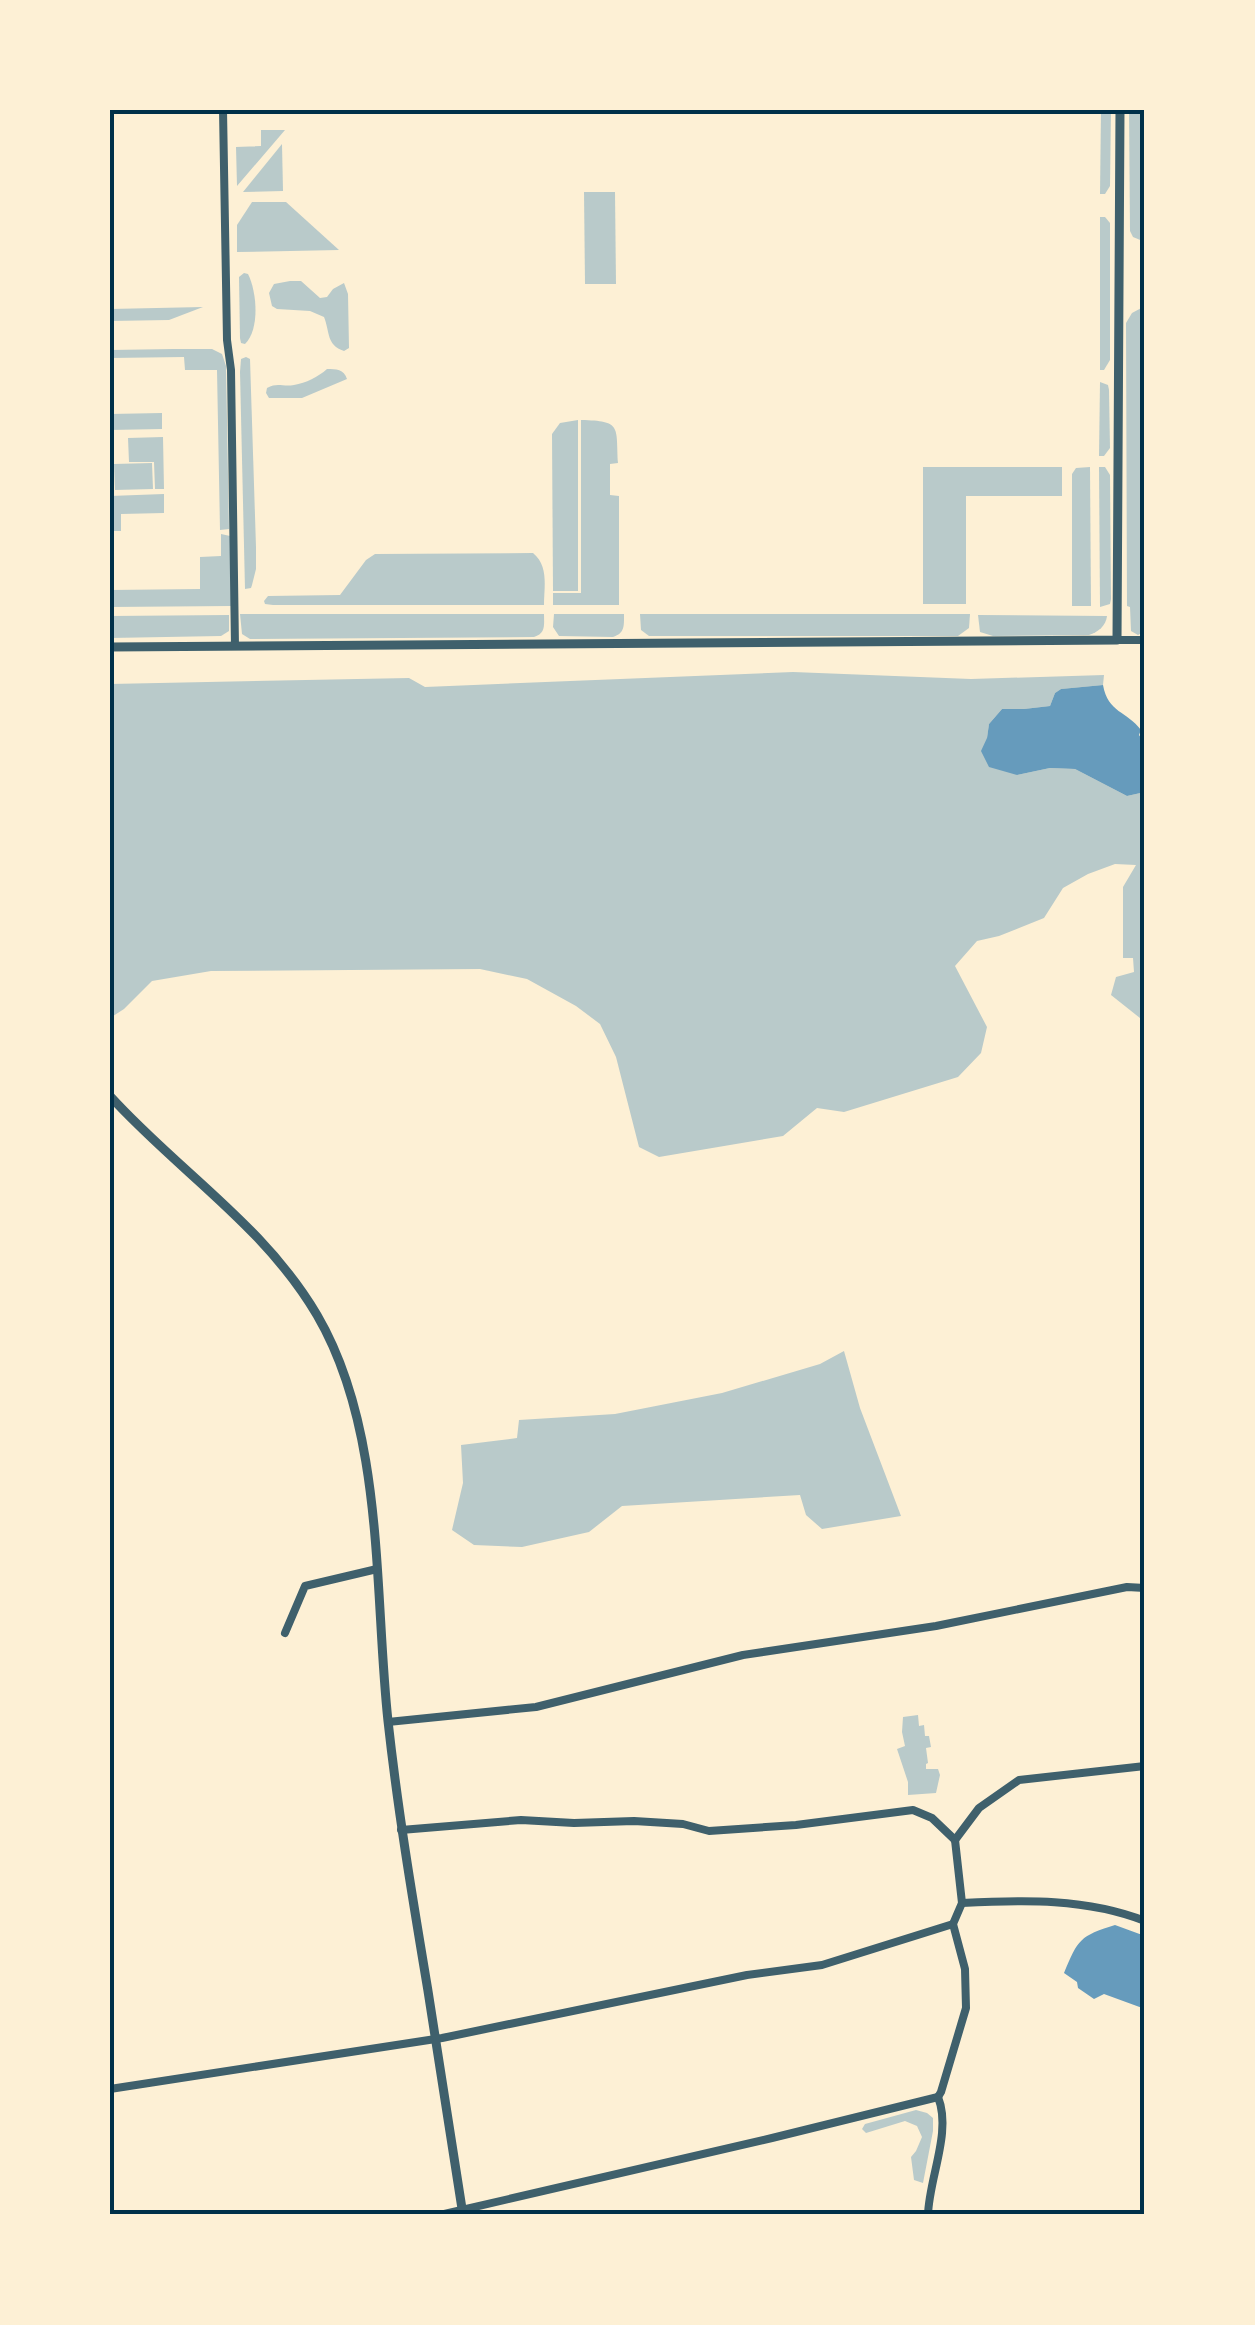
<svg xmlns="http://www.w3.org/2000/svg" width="1255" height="2325" font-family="'Noto Serif',serif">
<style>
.green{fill:#b9caca}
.water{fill:#669bbc}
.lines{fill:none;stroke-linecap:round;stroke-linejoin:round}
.minor{stroke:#3f606c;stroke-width:8}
.tertiary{stroke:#3f606c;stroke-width:9}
.neatline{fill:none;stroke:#003049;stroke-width:4}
</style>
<rect width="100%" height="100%" fill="#fdf0d5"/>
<!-- green -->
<g class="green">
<polygon points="1101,110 1111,110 1110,186 1105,194 1100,194"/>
<polygon points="1129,110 1145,110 1145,242 1133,237 1130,231"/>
<polygon points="261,130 285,130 237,186 236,147 261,146"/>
<polygon points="282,144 283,191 243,192"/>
<polygon points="584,192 615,192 616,284 585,284"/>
<polygon points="252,202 286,202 339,250 237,252 237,225"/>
<polygon points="1100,217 1105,217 1110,223 1110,360 1104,370 1100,370"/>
<path d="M244 273 248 274C257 292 260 329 245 344L241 343 240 338 239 277Z"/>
<path d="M290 281H301L320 298 327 297 333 289 344 283 348 294 349 348 344 351C326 345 330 332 324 317L310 311 277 309 272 306 269 293 274 284Z"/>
<polygon points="1145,306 1145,532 1141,584 1145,585 1145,631 1138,635 1131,631 1130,607 1127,606 1126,323 1132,313"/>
<polygon points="203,307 169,320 110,321 110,309"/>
<polygon points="173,349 212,349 222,354 226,366 229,529 220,530 217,370 185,370 184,357 110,358 110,350"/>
<polygon points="246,357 250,359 256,547 256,569 252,585 251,588 245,589 240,372 241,359"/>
<path d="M327 369C336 369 344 369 347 379L302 398H269L266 393 267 388C278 382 282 387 294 385 306 383 318 377 327 369Z"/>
<polygon points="1100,382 1108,385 1109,390 1110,448 1104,456 1099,456"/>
<polygon points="162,413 162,429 110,430 110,414"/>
<polygon points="578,420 578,591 553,591 552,434 560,423"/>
<path d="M581 420C622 421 616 426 618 463L610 464V495L619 496V605H553V593H581Z"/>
<polygon points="163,437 164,489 155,489 154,462 129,462 128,438"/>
<polygon points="152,463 153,489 115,490 114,464"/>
<polygon points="923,467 1062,467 1062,496 966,496 966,604 923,604"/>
<polygon points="1090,467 1091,606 1072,606 1072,474 1076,468"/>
<polygon points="1099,467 1105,467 1110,475 1111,599 1110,604 1100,607"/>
<polygon points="164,494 164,513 121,514 121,531 110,531 110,496"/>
<polygon points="221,534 230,536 231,606 110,607 110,590 200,589 200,557 221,556"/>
<path d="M533 553C549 566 544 587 544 605H273L265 604 264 601 268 596 340 595 366 560 375 554Z"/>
<path d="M240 614H544C544 625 546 633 534 637L250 639 242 634Z"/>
<path d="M554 614H624C624 626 625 633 613 637L559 636 553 627Z"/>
<polygon points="640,614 970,614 969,628 958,636 649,636 641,630"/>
<polygon points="229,615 229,631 221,636 110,638 110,616"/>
<path d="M978 615 1107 616C1106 626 1098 632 1089 635L993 636 980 632Z"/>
<polygon points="793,672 971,679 1104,675 1103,685 1061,689 1055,693 1050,706 1024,709 1002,709 989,724 987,738 1017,775 1050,768 1075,769 1127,796 1145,792 1145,1022 1111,995 1116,977 1134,972 1133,958 1123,958 1123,887 1136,865 1115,864 1088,874 1063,888 1044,918 999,936 977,941 955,966 987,1027 981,1053 958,1077 844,1112 817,1108 783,1136 659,1157 639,1147 616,1057 600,1024 576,1006 527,979 480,969 211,971 152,981 124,1009 110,1018 110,684 409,678 425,687"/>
<polygon points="844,1351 860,1408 901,1516 822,1529 806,1515 800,1495 622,1506 589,1532 522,1547 474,1545 452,1530 463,1483 461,1445 517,1438 519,1420 615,1414 722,1393 820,1364"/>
<polygon points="918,1715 919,1726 924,1725 925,1736 929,1736 931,1747 926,1748 928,1763 926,1764 926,1769 938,1769 940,1775 936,1793 908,1795 908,1782 897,1749 905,1746 902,1732 903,1717"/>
<polygon points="916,2110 927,2113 933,2118 933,2131 923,2183 914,2180 911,2157 916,2151 922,2137 917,2126 905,2121 866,2133 862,2129 865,2124"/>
</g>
<!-- water -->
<g class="water">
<path d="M1103 685C1108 713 1127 711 1141 730L1139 735 1145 743V792L1127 796 1075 769 1050 768 1017 775 989 767 981 751 987 738 989 724 1002 709H1024L1050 706 1055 693 1061 689Z"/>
<path d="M1115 1925 1145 1936V2009L1104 1994 1094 1999 1078 1988 1077 1982 1064 1973C1078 1939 1080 1936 1115 1925Z"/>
</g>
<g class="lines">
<!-- minor -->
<g class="minor">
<polyline points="223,110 227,340 231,370 235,646"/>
<polyline points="1117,640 1145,640"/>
<polyline points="285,1633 305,1586 377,1569"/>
<polyline points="388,1722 536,1707 743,1655 936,1626 1127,1587 1145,1588"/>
<polyline points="401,1830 521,1820 574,1823 634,1821 683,1824 709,1831 796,1825 913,1810 932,1818 955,1840"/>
<polyline points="955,1840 979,1808 1019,1780 1145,1766"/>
<path d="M962 1903C1024 1900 1086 1898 1145 1921"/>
<polyline points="110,2089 442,2038 747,1975 822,1965 953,1924"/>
<polyline points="938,2097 941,2092 966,2008 965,1969 953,1924 962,1903 955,1840"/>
<polyline points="440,2215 772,2138 938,2097"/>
<path d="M928 2215C929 2178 952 2132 938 2097"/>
</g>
<!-- tertiary -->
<g class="tertiary">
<polyline points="110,647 1117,640 1120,110"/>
<path d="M110 1096C178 1171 264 1225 317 1315 385 1431 374 1592 388 1721 398 1812 413 1901 428 1991 440 2065 451 2140 463 2215"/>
</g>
</g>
<!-- border -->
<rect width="1255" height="2325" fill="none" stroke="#fdf0d5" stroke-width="225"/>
<rect x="112" y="112" width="1030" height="2100" class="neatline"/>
</svg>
